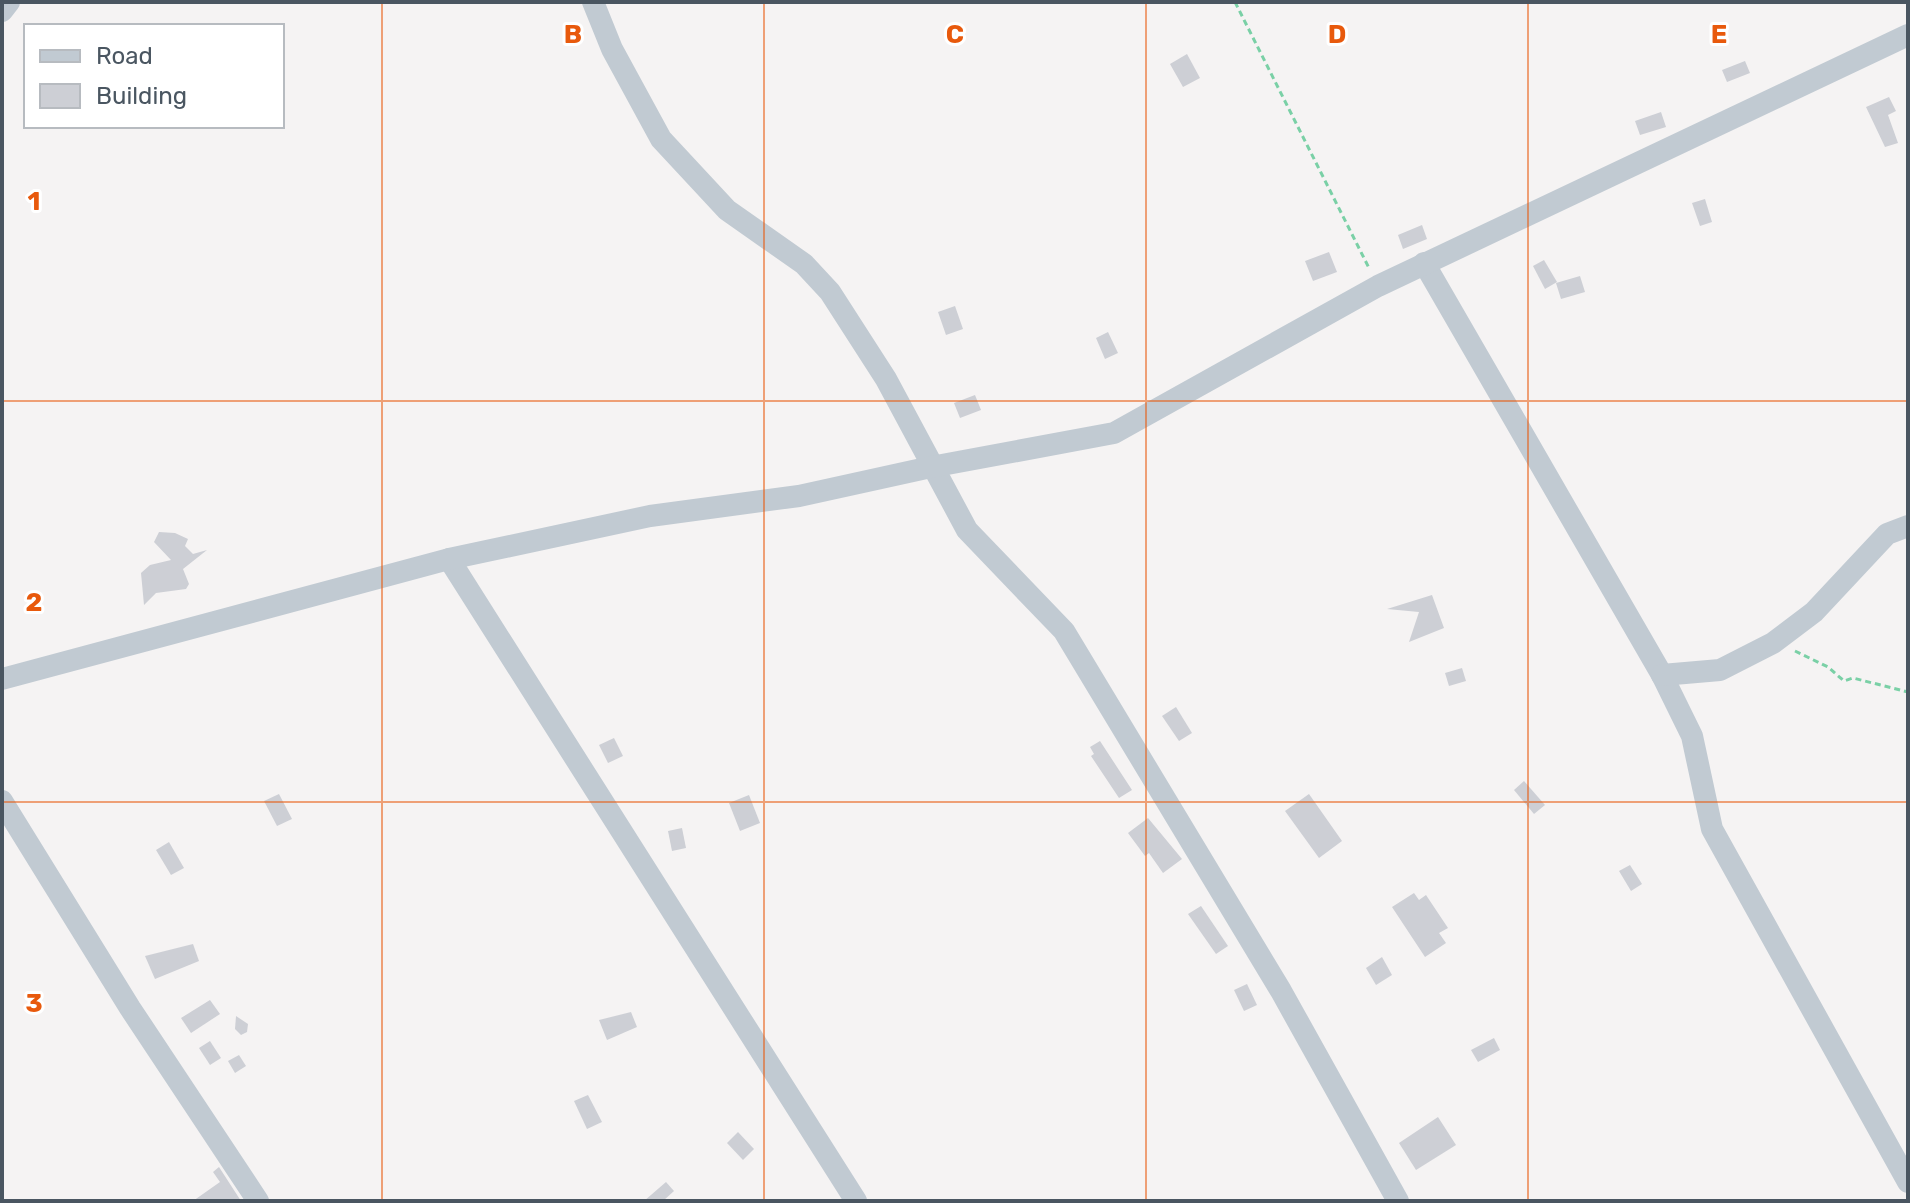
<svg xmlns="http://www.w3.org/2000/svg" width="1910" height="1203" font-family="Rubik,sans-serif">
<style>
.building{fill:#cdcfd5}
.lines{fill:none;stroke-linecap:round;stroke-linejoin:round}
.path{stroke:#7ad0a6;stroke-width:3;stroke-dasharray:6 4;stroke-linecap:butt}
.minor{stroke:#c1cad2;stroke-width:22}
.grid{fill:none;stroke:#e8590c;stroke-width:2;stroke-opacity:0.55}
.grid-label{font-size:26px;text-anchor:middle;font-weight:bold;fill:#e8590c;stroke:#fff;stroke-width:6;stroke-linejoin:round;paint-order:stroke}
</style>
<rect width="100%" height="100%" fill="#f5f3f3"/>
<!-- building -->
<g class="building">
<polygon points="1187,54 1200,78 1183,87 1170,64"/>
<polygon points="1745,61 1750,73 1727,82 1722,70"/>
<polygon points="1889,97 1896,111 1888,115 1898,143 1885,147 1866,107"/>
<polygon points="1661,112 1666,127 1640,135 1635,121"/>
<polygon points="1705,199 1712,222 1700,226 1692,203"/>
<polygon points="1422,225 1427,239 1403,249 1398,235"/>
<polygon points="1329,252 1337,272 1313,281 1305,261"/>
<polygon points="1544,260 1557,282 1545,289 1533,266"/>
<polygon points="1580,276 1585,292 1561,299 1556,283"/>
<polygon points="955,306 963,329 946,335 938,312"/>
<polygon points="1108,332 1118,353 1105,359 1096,338"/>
<polygon points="975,395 981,410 960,418 954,403"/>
<polygon points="159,532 175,533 188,539 185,546 193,554 207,550 183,569 189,584 186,589 156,593 144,605 141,573 150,565 171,560 154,542"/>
<polygon points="1432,595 1444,628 1409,642 1419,612 1387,609"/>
<polygon points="1462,668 1466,681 1449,686 1445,673"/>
<polygon points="1176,707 1192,733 1179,741 1162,716"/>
<polygon points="614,738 623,756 608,763 599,745"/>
<polygon points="1100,741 1132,790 1119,798 1091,756 1094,754 1090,747"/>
<polygon points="1524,781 1545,805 1534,814 1514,790"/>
<polygon points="279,794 292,819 277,826 264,801"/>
<polygon points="1309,794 1342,841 1319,858 1285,811"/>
<polygon points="749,795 760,823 740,831 729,803"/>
<polygon points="1148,818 1182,859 1163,873 1149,853 1145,856 1128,833"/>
<polygon points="682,828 686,848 672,851 668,831"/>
<polygon points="169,842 184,868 171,875 156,850"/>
<polygon points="1630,865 1642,884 1631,891 1619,871"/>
<polygon points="1414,893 1419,900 1426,895 1448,928 1439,933 1446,943 1425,957 1392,907"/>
<polygon points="1201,906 1228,946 1216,954 1188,914"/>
<polygon points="193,944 199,961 155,979 145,956"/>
<polygon points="1382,957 1392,975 1376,985 1366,968"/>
<polygon points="1247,984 1257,1005 1244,1011 1234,990"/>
<polygon points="210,1000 220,1014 191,1033 181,1018"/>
<polygon points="631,1012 637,1027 607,1040 599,1020"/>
<polygon points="236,1016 248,1024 247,1032 241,1035 235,1029"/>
<polygon points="1494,1038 1500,1050 1478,1062 1471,1050"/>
<polygon points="210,1041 221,1058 210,1065 199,1048"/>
<polygon points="239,1055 246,1066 235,1073 228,1061"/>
<polygon points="588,1095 602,1122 587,1129 574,1101"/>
<polygon points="1438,1117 1456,1145 1416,1170 1399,1143"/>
<polygon points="738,1132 754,1149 743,1160 727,1143"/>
<polygon points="219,1167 241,1201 193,1201 220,1182 213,1172"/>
<polygon points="666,1182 674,1191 663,1201 644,1201"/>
</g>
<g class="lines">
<!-- path -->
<g class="path">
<polyline points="1235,2 1369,268"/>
<polyline points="1795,651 1828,667 1844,681 1853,678 1908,692"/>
</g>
<!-- minor -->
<g class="minor">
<polyline points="593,2 612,49 661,139 727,210 804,264 830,292 886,379 967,530 1064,631 1281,991 1398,1201"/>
<polyline points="2,11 9,2"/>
<polyline points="1424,263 1662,675 1692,736 1712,829 1908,1182"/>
<polyline points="449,559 856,1201"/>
<polyline points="1662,675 1720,670 1773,643 1814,612 1887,534 1908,526"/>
<polyline points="2,679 449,559 650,516 799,496 931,467 1114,433 1378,286 1908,35"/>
<polyline points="2,801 130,1008 258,1201"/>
</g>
</g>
<!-- grid -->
<path class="grid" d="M382 2V1201M764 2V1201M1146 2V1201M1528 2V1201M2 401H1908M2 802H1908"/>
<g class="grid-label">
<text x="573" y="43">B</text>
<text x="955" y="43">C</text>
<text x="1337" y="43">D</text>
<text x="1719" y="43">E</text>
<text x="34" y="210">1</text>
<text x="34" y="611">2</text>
<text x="34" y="1012">3</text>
</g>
<!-- border -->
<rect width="1910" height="1203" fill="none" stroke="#4a5661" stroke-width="8"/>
<!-- legend -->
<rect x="24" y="24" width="260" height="104" fill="#ffffff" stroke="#b7bbc0" stroke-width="2"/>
<rect x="40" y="50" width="40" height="12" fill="#c1cad2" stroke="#b7bbc0" stroke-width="2"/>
<text x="96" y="64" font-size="24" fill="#4a5661">Road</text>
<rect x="40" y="84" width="40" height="24" fill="#cdcfd5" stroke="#b7bbc0" stroke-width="2"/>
<text x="96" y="104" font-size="24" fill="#4a5661">Building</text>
</svg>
